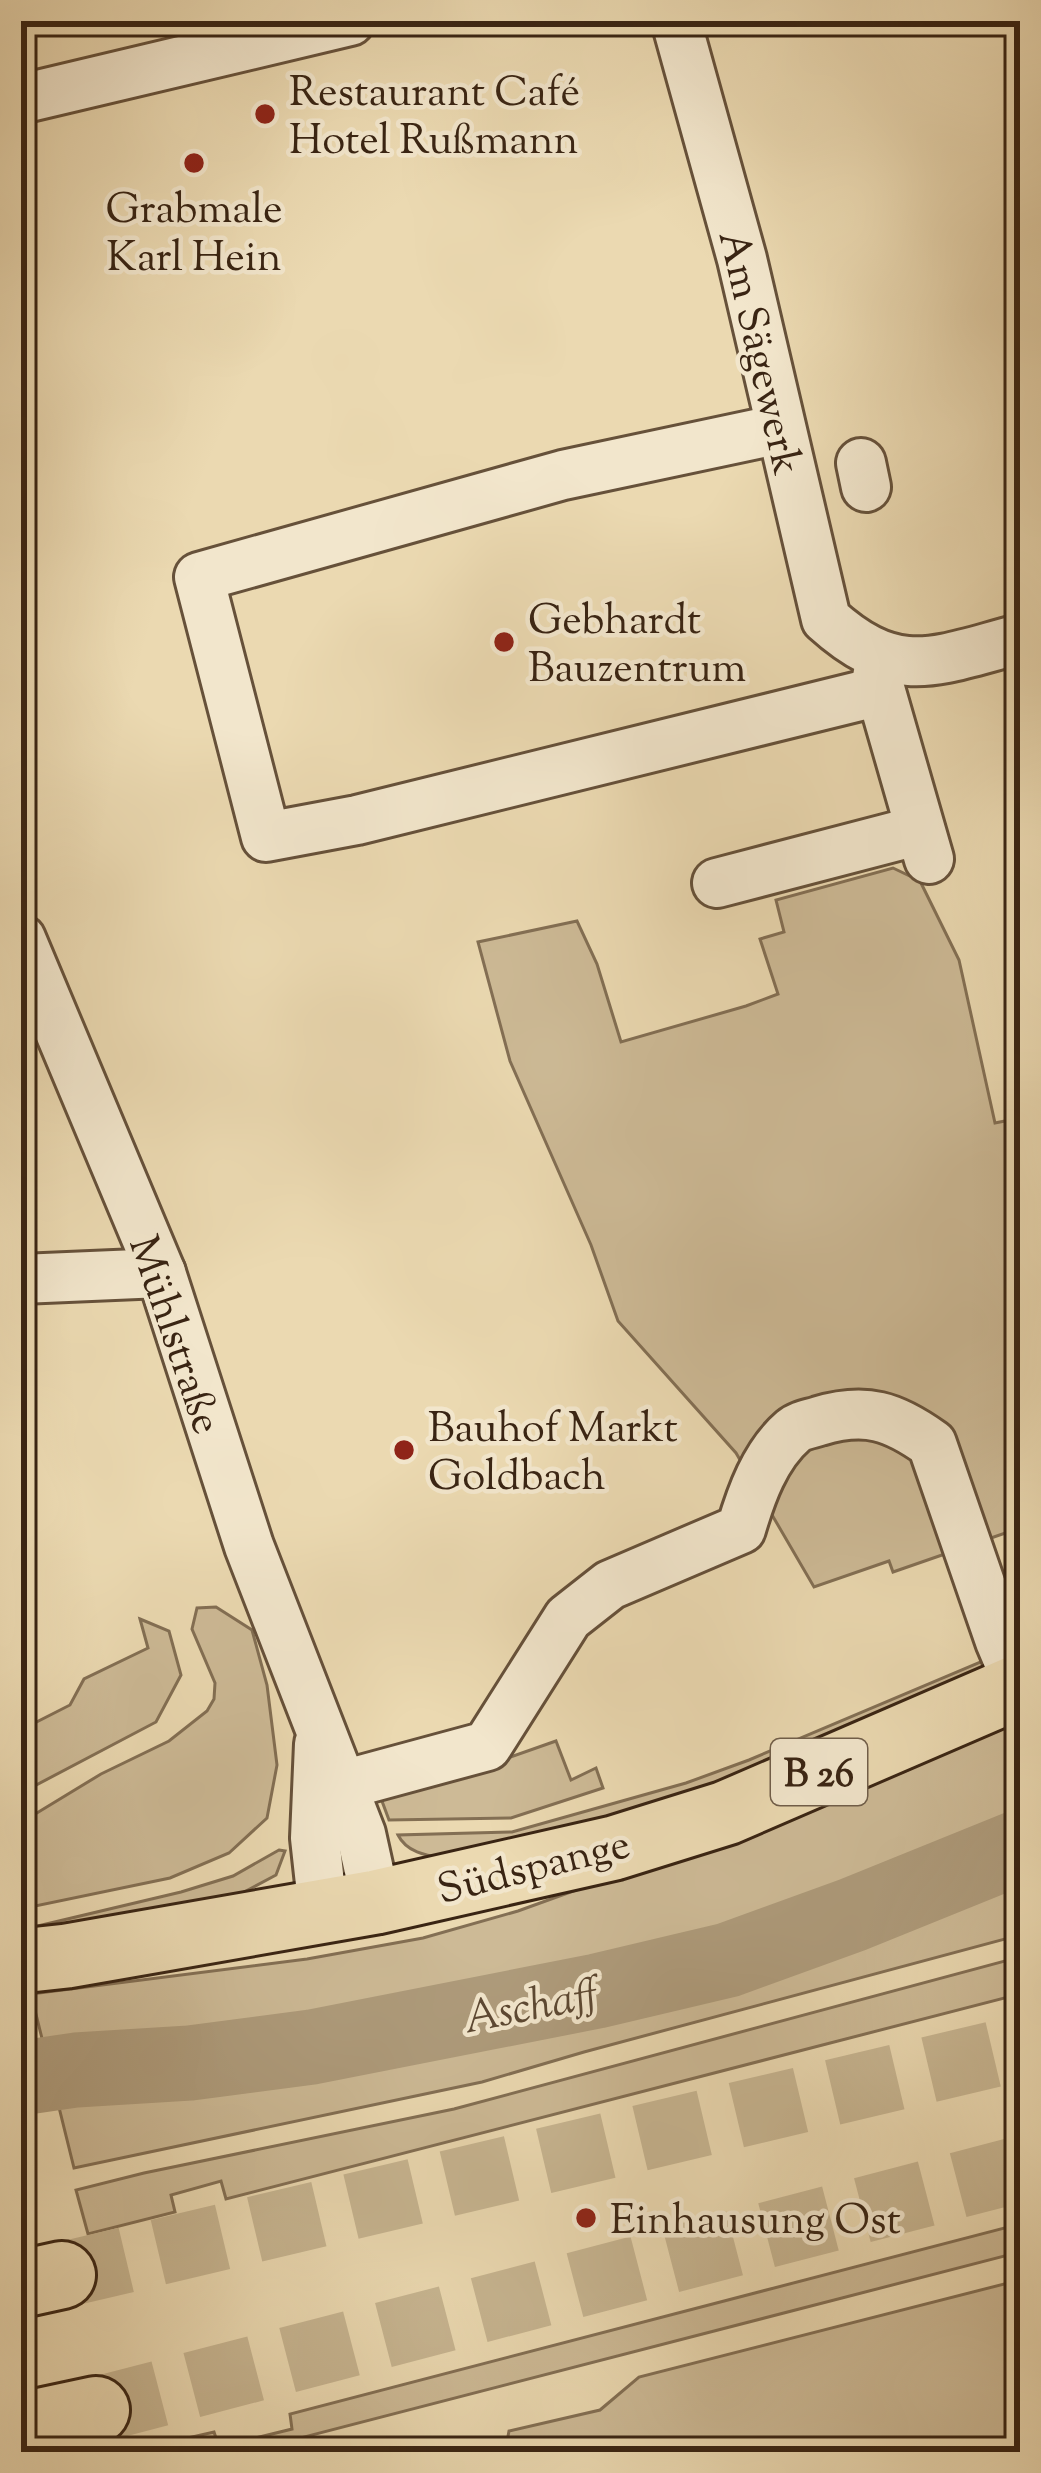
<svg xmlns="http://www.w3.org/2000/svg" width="1041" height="2473" font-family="'Sorts Mill Goudy',serif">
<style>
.green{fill:#cdba96;stroke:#836f54;stroke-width:3;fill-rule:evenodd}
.water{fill:#ae9b7b;stroke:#7f6b51;stroke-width:3}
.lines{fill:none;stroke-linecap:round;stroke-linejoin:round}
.river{stroke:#ae9b7b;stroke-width:75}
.highway-tunnel{stroke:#c7b591;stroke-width:66;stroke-dasharray:66 33;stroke-linecap:butt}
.minor-casing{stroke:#66513a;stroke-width:54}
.major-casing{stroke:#392413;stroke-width:69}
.highway-casing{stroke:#392413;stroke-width:72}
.minor{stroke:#f2e6cc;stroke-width:48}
.major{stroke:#ebd9b1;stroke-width:63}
.highway{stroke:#ebd9b1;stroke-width:66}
.poi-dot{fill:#8f2418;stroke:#f2e6cc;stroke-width:4.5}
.labels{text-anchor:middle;stroke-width:9;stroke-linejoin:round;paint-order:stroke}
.shield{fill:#f2e6cc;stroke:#705e4a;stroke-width:3}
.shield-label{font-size:39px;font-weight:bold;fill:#392413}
.poi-label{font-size:42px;fill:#392413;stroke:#f2e6cc;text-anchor:start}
.street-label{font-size:42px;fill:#392413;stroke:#f2e6cc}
.water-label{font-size:45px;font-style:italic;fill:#5c4832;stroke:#f2e6cc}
</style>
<rect width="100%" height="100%" fill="#ebd9b1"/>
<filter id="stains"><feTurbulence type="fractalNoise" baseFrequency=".00167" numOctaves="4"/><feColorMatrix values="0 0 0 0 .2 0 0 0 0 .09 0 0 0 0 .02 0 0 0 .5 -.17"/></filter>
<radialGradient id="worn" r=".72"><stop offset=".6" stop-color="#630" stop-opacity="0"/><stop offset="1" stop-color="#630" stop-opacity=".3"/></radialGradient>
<!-- green -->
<g class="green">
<polygon points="893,868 920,881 959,960 995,1123 1020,1118 1020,1528 893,1572 889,1561 814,1587 736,1453 618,1321 591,1245 510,1061 478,942 577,921 597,964 621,1042 746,1006 778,994 760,939 784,932 776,900"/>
<polygon points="216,1607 252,1630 267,1685 277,1765 267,1818 229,1853 170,1878 21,1909 22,1822 101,1774 169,1741 207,1711 214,1699 215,1683 192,1629 197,1608"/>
<polygon points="140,1619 169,1631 181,1675 156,1722 21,1793 21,1730 70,1705 84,1679 148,1648"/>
<path d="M985 1660 988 1677 709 1791 452 1860C432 1856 408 1855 398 1835L512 1832 686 1783 749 1760Z"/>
<path d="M1020 1718V1935L584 2052 482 2082 74 2168 31 1994 307 1959 423 1938 518 1911 903 1772ZM543 1986 563 2011 359 2053Z"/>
<polygon points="556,1741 571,1780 596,1768 603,1788 511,1818 389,1820 379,1793 448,1779"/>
<polygon points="279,1850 285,1851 276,1875 231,1899 21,1939 21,1930 181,1892 233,1876"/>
<polygon points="1020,1957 1020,1994 226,2199 221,2181 171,2195 175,2212 88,2234 76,2190 144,2173 454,2109"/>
<polygon points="1020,2224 1020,2252 246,2452 140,2452 139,2449 214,2432 219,2447 292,2429 290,2414"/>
<polygon points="1020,2280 1020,2452 505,2452 509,2431 600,2410 639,2377"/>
</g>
<!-- water -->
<polygon class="water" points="543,1986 565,2011 358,2053 364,2024 503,1999"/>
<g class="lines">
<!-- river -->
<polyline class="river" points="21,2078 76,2070 190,2063 312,2047 597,1991 728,1960 852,1915 1020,1847"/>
<!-- highway-tunnel -->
<g class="highway-tunnel">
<polyline points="62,2275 1020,2048"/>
<polyline points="96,2410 1020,2169"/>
</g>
<defs>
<g id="minor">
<path d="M676 21 742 259 826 619C898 684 937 660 1020 639"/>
<polyline points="21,99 350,21"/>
<polyline points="780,429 563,475 199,577 266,837 357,820 880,691"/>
<polyline points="861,463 866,487"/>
<polyline points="880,660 877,678 929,859"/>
<polyline points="717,883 920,830"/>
<polyline points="21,939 161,1273 249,1546 361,1834 376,1902"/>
<polyline points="21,1279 161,1273"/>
<polyline points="319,1744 315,1838 323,1911"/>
<path d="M343 1785 487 1746 568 1618 610 1585 741 1529C751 1495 765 1455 793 1431 800 1425 810 1424 819 1421 866 1407 893 1416 932 1444L1000 1641 1019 1686"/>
</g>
<polyline id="major" points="21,1961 67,1956 376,1902 614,1848 726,1813 1020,1686"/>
<g id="highway">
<polyline points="21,2284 62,2275"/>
<polyline points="21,2426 96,2410"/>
</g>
</defs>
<!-- minor casing -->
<use href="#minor" class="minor-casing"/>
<!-- major casing -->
<use href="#major" class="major-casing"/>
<!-- highway casing -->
<use href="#highway" class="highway-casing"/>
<!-- minor -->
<use href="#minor" class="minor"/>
<!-- major -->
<use href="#major" class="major"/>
<!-- highway -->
<use href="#highway" class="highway"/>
</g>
<!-- markers -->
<g class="poi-dot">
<circle cx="265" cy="114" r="12"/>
<circle cx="194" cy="163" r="12"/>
<circle cx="504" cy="642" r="12"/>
<circle cx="404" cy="1450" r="12"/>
<circle cx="586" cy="2218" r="12"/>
</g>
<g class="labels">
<!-- shield labels -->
<rect class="shield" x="771" y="1739" width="96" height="66" rx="9"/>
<g class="shield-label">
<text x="819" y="1786">B 26</text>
</g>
<!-- poi labels -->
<g class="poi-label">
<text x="289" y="105">Restaurant Café<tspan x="289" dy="48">Hotel Rußmann</tspan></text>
<text x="194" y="222" text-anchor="middle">Grabmale<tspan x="194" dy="48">Karl Hein</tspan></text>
<text x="528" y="633">Gebhardt<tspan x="528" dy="48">Bauzentrum</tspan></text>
<text x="428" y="1441">Bauhof Markt<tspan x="428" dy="48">Goldbach</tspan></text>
<text x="610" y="2233">Einhausung Ost</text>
</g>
<!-- street labels -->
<g class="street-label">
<text transform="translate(762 352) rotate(77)" y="15">Am Sägewerk</text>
<text transform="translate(177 1334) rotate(71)" y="15">Mühlstraße</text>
<text transform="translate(533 1865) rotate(-14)" y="15">Südspange</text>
</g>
<!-- water labels -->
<g class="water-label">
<text transform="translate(530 2004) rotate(-11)" y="16">Aschaff</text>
</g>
</g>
<!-- margin -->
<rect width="1041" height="2473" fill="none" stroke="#ebd9b1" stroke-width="72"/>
<rect x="24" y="24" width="993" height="2425" fill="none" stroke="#392413" stroke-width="6"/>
<rect x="36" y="36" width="969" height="2401" fill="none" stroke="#392413" stroke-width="3"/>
<rect width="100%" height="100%" filter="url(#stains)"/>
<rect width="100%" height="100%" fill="url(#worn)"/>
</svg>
